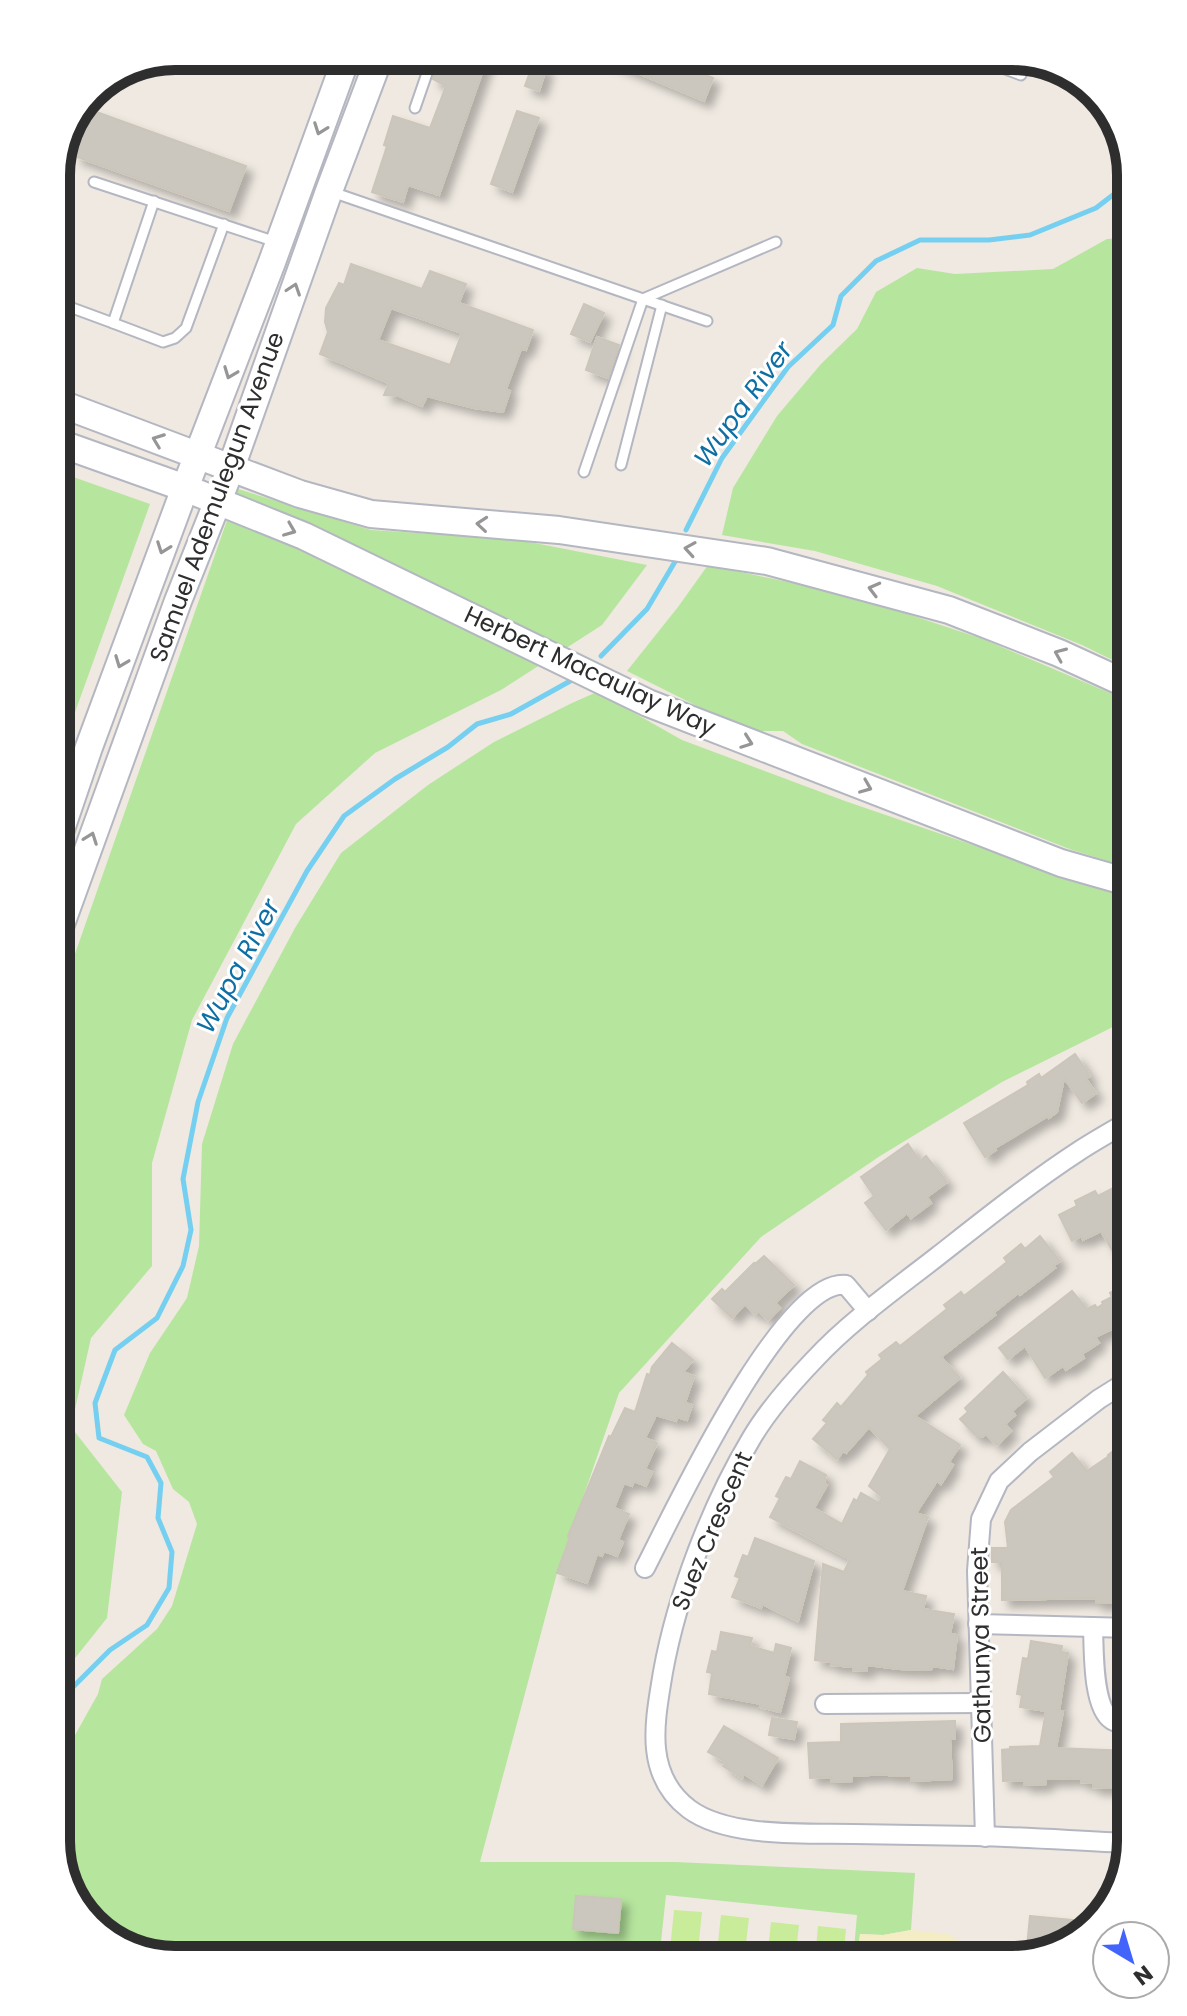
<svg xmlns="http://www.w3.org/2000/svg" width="1187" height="2016" font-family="Poppins,sans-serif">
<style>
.green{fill:#b6e59e}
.sand{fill:#f3ecc5}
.pitch{fill:#c9ec9a}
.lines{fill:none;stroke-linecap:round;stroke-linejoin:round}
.stream{stroke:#75cff0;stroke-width:5}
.building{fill:#cbc7bf;stroke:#cbc5ba;stroke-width:2;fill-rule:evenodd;filter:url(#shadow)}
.lane-casing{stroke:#b4b7c1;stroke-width:13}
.street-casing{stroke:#b4b7c1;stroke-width:22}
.secondary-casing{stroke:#b4b7c1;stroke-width:30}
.lane{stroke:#fff;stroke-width:9}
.street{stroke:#fff;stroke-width:18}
.secondary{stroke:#fff;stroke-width:26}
.oneway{stroke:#969696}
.labels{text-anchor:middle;stroke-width:6;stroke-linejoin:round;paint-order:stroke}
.street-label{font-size:24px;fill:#2e2e2e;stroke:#fff}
.water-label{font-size:26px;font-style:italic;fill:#0d6fa3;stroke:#fff}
.rim{fill:none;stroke:#2e2e2e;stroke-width:10}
</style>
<defs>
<filter id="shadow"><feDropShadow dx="7" dy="7" stdDeviation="4" flood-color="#0004"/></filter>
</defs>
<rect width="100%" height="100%" fill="#efe9e1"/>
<!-- green -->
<g class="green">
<polygon points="1131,228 1131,669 1082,645 937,586 815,551 722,535 733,488 777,416 821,364 857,329 876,292 917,268 955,274 1053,269 1107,239 1123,238"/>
<polygon points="56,471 150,504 56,765"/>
<polygon points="238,489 371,530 514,539 647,565 602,625 501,690 375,753 296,824 192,1020 152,1163 152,1266 91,1338 71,1427 122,1492 107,1618 56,1682 56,1008"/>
<polygon points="708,565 853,596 983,639 1131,702 1131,868 1072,850 802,744 783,731 758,731 701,708 627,671 678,607"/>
<polygon points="597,692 682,740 845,801 1046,870 1131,897 1131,1018 1002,1082 880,1156 761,1237 619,1393 557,1573 480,1862 675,1862 915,1873 911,1930 883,1935 860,1934 857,1960 853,1960 857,1915 666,1895 659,1960 167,1960 108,1940 68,1893 56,1841 56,1780 65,1753 98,1694 102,1679 157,1629 172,1606 197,1524 189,1502 173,1489 156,1451 143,1444 124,1415 150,1353 187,1298 199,1246 202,1144 233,1044 295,928 341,853 428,785 494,742 572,703"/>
</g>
<!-- sand -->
<polygon class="sand" points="911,1930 948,1934 964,1944 963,1960 857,1960 860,1934 883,1935"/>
<!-- pitch -->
<g class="pitch">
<polygon points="674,1910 702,1912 697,1960 669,1960"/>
<polygon points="721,1915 749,1918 744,1960 716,1960"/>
<polygon points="771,1922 799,1925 795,1960 767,1960"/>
<polygon points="818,1926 846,1929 843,1960 815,1960"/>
</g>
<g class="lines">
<!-- stream -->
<g class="stream">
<polyline points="686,530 722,458 788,367 833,325 841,296 876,261 920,240 989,240 1030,235 1096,208 1131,181"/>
<polyline points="601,656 647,609 676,560"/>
<polyline points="56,1727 73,1687 110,1650 147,1625 169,1588 172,1552 158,1518 161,1483 147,1457 99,1438 95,1403 115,1350 157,1318 183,1266 191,1230 183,1179 198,1102 227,1018 307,871 344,816 395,779 448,747 477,724 511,714 572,680"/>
</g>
</g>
<!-- building -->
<g class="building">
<polygon points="440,56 488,56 439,195 408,185 403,202 372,192 387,146 384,145 393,116 430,128 446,86 433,79"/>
<polygon points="597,56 661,56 713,78 704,101"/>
<polygon points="533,64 546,69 539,91 525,86"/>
<polygon points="91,110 246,166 229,211 74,156"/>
<polygon points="517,111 539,118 512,192 491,184"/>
<path d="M351 264 422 289 430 271 466 284 459 303 533 330 526 350 521 349 506 389 510 391 503 412 474 408 427 396 422 406 399 396 384 395 389 383 320 354 328 332 325 322 326 308 339 283 344 285ZM391 308 462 333 450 365 378 340Z"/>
<polygon points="584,304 604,313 590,342 571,334"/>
<polygon points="597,337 619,345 608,378 586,370"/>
<polygon points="1075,1054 1090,1076 1086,1079 1096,1093 1082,1103 1064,1078 1057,1112 1049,1118 1048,1116 995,1148 996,1150 985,1157 964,1123 1028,1085 1027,1082 1039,1074 1041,1078"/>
<polygon points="908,1144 920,1161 926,1156 947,1182 927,1197 931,1203 911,1218 907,1213 886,1230 865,1203 874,1196 861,1177"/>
<polygon points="1131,1179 1131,1249 1116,1257 1101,1231 1083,1240 1082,1236 1072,1241 1059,1215 1077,1206 1075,1201 1095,1191 1098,1196"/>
<polygon points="1040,1236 1060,1261 1053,1266 1055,1268 1020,1295 1018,1293 993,1313 995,1315 941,1357 960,1378 915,1416 960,1445 949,1462 953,1465 941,1484 937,1481 916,1513 928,1517 902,1591 926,1596 923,1609 954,1614 950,1634 957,1635 953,1669 932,1666 931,1670 899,1669 867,1665 867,1671 853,1670 853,1667 831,1665 832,1662 815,1660 823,1564 844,1572 850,1559 770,1517 780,1498 776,1496 786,1477 791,1479 800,1461 826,1475 824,1483 827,1485 814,1508 842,1524 854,1499 857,1501 861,1493 879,1503 882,1497 869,1486 890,1449 869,1427 846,1453 843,1451 837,1459 813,1439 827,1423 823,1420 837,1403 841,1407 868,1375 866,1372 882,1359 879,1355 896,1342 900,1346 947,1309 944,1305 961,1292 964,1296 1007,1262 1004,1258 1021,1244 1025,1249"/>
<polygon points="764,1256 794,1285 775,1303 780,1308 768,1320 759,1311 755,1314 745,1304 732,1318 712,1299 722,1289 725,1292 754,1263 755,1264"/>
<polygon points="1122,1286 1131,1304 1131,1320 1095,1337 1099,1343 1082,1354 1084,1358 1066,1370 1063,1366 1045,1378 1025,1346 1008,1359 999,1348 1072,1291 1087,1309 1095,1305 1097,1308 1103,1304 1102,1302 1112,1297 1110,1293"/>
<polygon points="672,1343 693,1360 683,1372 694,1376 685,1403 692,1405 687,1420 677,1417 676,1421 656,1415 645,1438 657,1443 645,1469 652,1472 646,1486 634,1481 632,1486 624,1483 614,1508 629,1514 618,1540 623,1542 617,1556 604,1551 602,1556 597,1554 587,1583 557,1573 570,1537 568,1536 609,1436 611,1437 625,1408 635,1412 647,1374 650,1375 652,1367"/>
<polygon points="1003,1372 1027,1398 1012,1411 1015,1415 1005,1424 1011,1431 997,1445 986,1434 982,1437 977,1437 960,1419 968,1412 965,1408"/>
<polygon points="1131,1437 1131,1575 1125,1574 1125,1599 1111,1599 1111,1603 1096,1603 1096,1598 1002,1600 1002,1562 992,1562 992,1548 1008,1548 1005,1522 1011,1510 1054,1477 1050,1472 1072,1453 1087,1471 1109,1456 1108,1455"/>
<polygon points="755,1538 814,1561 798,1621 762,1604 761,1608 732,1597 740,1578 735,1576 743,1555 748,1557"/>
<polygon points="721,1632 752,1638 750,1646 774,1653 776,1644 791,1648 784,1677 789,1678 780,1712 760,1707 761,1704 709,1694 712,1673 707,1672 712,1651 717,1652"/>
<polygon points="1031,1641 1062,1646 1061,1652 1068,1653 1059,1711 1063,1711 1056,1748 1131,1751 1131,1789 1093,1787 1093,1783 1081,1782 1081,1778 1046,1779 1046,1784 1024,1785 1024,1780 1003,1781 1002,1750 1010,1749 1010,1747 1040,1746 1046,1711 1020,1707 1022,1695 1017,1694 1023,1658 1028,1659"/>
<polygon points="772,1718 797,1722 794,1739 769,1735"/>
<polygon points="955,1721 955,1739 950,1739 952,1779 911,1781 911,1776 889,1776 889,1774 852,1776 852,1781 831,1782 831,1777 810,1778 808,1743 841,1742 841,1724"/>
<polygon points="724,1726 778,1758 762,1785 744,1774 742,1778 723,1766 726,1762 708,1752"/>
<polygon points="576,1896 621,1899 618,1933 573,1929"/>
<polygon points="1030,1916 1094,1922 1064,1948 1026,1957"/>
</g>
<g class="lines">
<defs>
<g id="lane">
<polyline points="971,56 1021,75"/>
<polyline points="415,108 433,56"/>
<polyline points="94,182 276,242"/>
<polyline points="332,192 707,321"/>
<polyline points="56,302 113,323 154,201"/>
<polyline points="113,323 163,342 175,338 186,328 224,224"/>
<polyline points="621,465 662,305"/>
<polyline points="584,472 643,299 776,242"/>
</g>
<g id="street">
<path d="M645 1568C672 1516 783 1277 846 1285L868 1311"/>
<polyline points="978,1624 1131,1628"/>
<path d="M1093 1627C1094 1649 1092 1707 1112 1720 1117 1723 1125 1724 1131 1725"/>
<polyline points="825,1704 981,1703"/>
<polyline points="985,1837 977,1571 981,1519 999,1481 1030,1452 1099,1399 1131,1379"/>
<path d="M1131 1843C1079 1841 1027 1837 975 1836 935 1835 894 1835 854 1834 806 1833 728 1838 689 1809 643 1774 655 1721 663 1672 677 1595 711 1506 751 1439 768 1410 791 1384 814 1360 849 1322 897 1288 938 1256 984 1220 1030 1183 1079 1151 1096 1140 1114 1130 1131 1120"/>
</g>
<g id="secondary">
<polyline points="56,402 300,494 371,514 559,530 767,561 949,610 1059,653 1131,686"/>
<polyline points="56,442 185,488 304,536 648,703 1061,863 1131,883"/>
<polyline points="56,844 89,747 185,488 272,262 347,56"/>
<polyline points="56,938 178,601 231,468 329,191 380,56"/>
</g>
</defs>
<!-- lane casing -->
<use href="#lane" class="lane-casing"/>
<!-- street casing -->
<use href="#street" class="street-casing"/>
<!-- secondary casing -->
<use href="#secondary" class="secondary-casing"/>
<!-- lane -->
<use href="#lane" class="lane"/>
<!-- street -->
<use href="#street" class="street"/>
<!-- secondary -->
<use href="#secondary" class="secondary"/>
</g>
<!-- one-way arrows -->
<defs><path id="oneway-chevron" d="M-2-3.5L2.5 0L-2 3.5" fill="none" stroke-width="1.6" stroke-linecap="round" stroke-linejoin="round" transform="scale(2)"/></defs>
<g class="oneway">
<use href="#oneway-chevron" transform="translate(320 129) rotate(110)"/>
<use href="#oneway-chevron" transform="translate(294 289) rotate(-71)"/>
<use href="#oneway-chevron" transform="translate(230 373) rotate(111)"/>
<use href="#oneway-chevron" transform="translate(158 440) rotate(-159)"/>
<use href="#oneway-chevron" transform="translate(482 524) rotate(-175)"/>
<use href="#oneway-chevron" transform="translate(290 530) rotate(22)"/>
<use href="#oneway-chevron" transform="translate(163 548) rotate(110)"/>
<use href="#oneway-chevron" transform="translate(690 549) rotate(-171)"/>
<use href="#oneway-chevron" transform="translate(874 589) rotate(-165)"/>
<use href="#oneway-chevron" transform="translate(1060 654) rotate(-157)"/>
<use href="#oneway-chevron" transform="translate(121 662) rotate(111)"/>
<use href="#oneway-chevron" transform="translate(747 742) rotate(20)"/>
<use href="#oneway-chevron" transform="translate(866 787) rotate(22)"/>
<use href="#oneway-chevron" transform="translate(91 838) rotate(-70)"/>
</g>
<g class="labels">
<!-- street labels -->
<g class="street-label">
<text transform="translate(217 497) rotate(-70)" y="8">Samuel Ademulegun Avenue</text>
<text transform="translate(590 671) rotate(25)" y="8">Herbert Macaulay Way</text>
<text transform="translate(712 1531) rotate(-67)" y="8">Suez Crescent</text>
<text transform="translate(981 1645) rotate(-91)" y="8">Gathunya Street</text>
</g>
<!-- water labels -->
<g class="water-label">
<text transform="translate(743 404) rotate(-54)" y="9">Wupa River</text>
<text transform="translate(238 966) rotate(-62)" y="9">Wupa River</text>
</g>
</g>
<!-- crop -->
<path d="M0 0H1187V2016H0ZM175 70H1012A105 105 0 0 1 1117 175V1841A105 105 0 0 1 1012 1946H175A105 105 0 0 1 70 1841V175A105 105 0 0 1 175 70Z" fill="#fff" fill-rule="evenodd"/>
<path class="rim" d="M175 70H1012A105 105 0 0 1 1117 175V1841A105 105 0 0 1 1012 1946H175A105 105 0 0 1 70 1841V175A105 105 0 0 1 175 70Z"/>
<!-- north arrow -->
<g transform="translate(1131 1960) rotate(142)"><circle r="38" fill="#ffffff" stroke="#ababab" stroke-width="2"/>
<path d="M0-6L14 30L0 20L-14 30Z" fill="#4264fb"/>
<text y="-12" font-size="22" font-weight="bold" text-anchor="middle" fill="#2e2e2e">N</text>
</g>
</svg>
